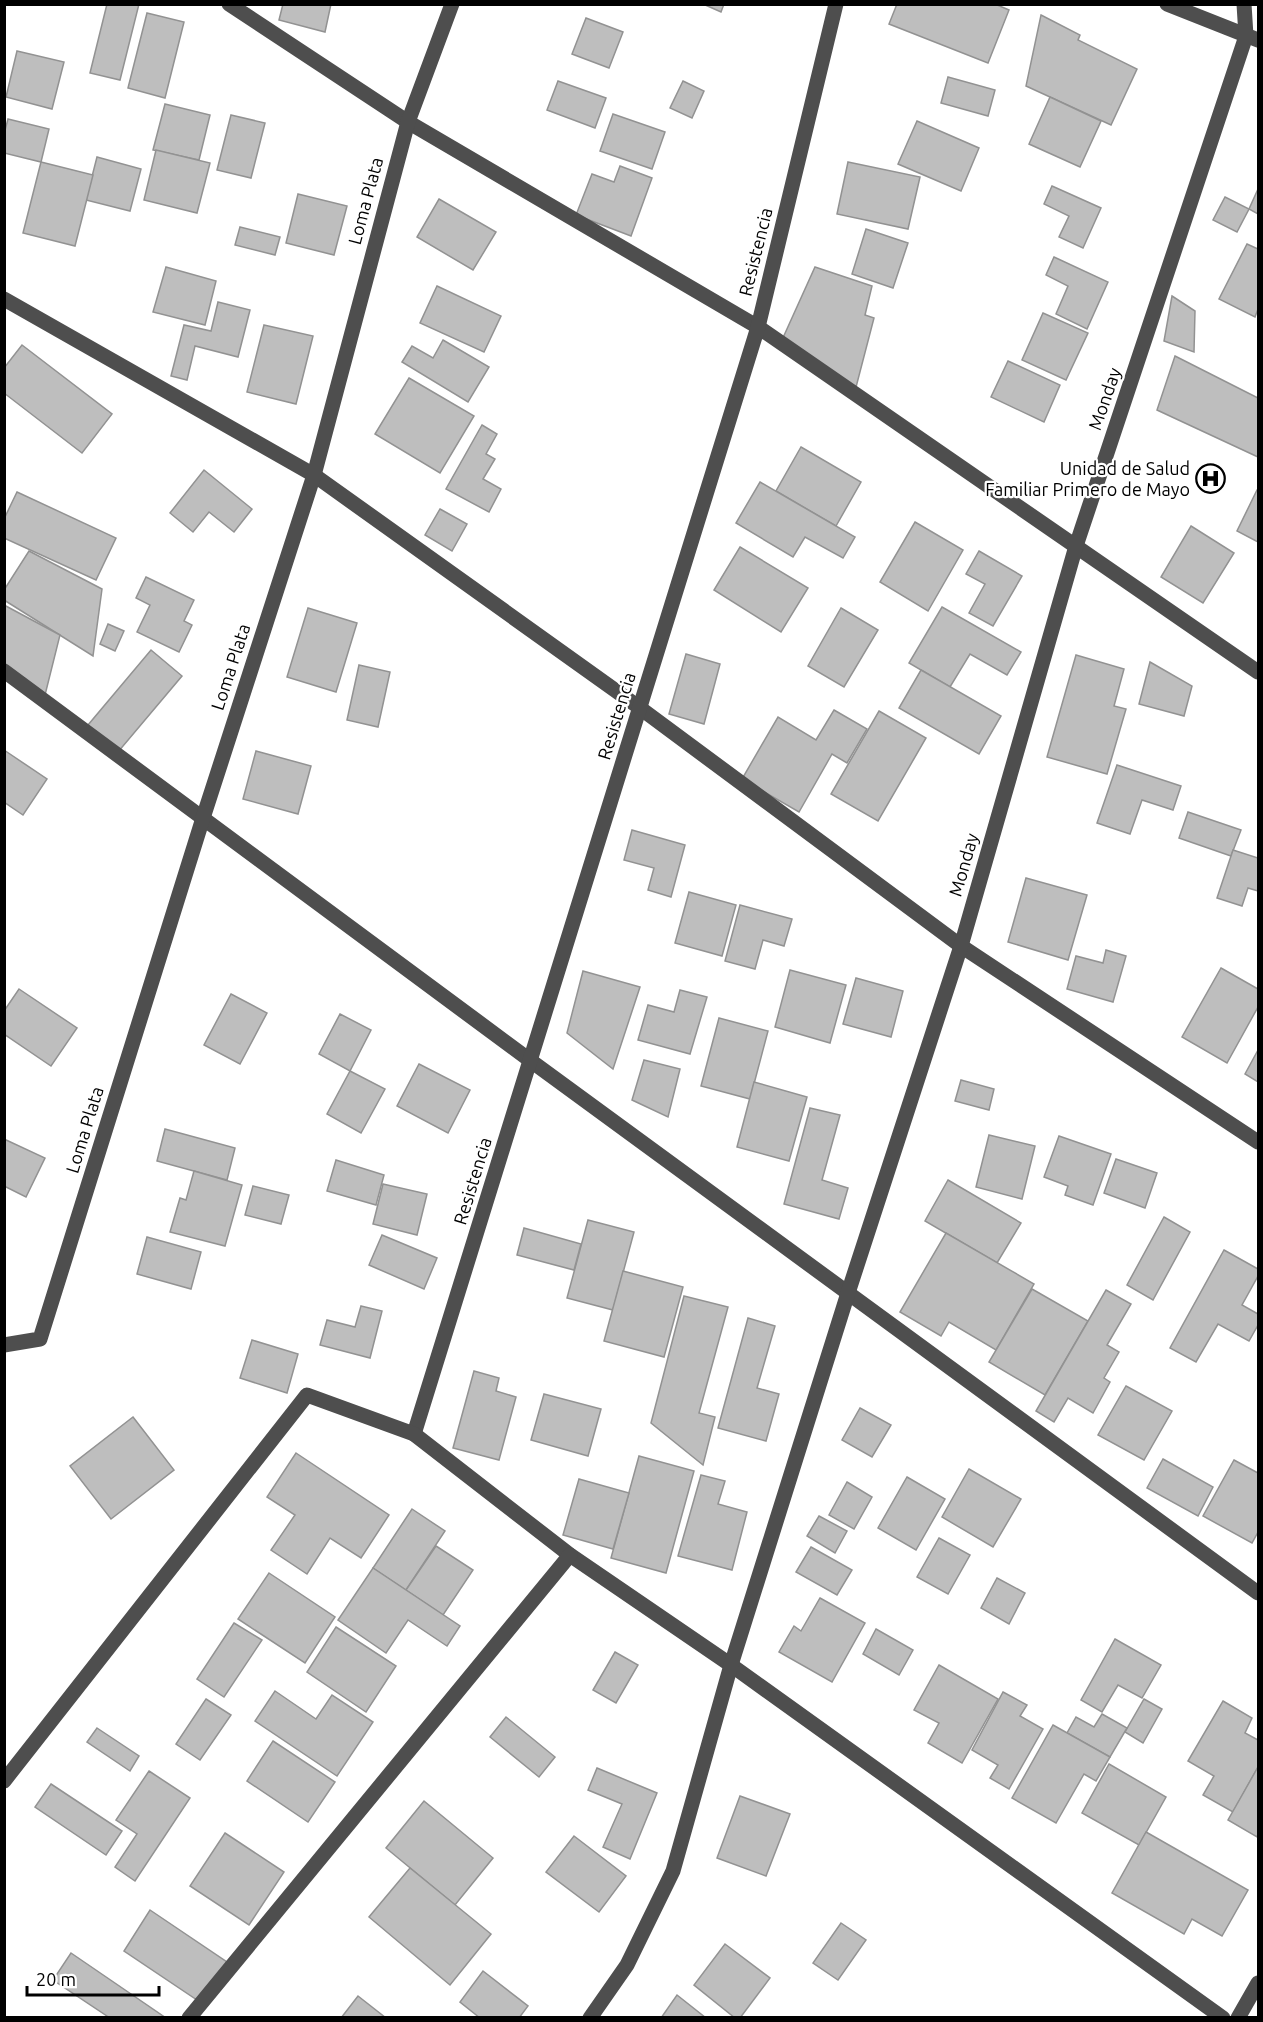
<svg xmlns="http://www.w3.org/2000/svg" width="1263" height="2022" font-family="Ubuntu,sans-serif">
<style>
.building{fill:#bebebe;stroke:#929292;stroke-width:1.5}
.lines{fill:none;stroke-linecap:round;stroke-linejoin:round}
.minor{stroke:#4e4e4e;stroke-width:15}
.labels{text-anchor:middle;stroke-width:4.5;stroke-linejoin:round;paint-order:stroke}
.street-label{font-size:18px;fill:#000;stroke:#fff}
.poi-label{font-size:18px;fill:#000;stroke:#fff;text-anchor:end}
</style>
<rect width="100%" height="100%" fill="#fff"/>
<!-- building -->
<g class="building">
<polygon points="107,4 139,4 120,80 90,73"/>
<polygon points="283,4 331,4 325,32 279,20"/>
<polygon points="703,4 724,4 721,12"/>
<polygon points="897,4 995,4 1009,10 988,63 889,24"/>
<polygon points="147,13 184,22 165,98 128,88"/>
<polygon points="1041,15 1080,35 1078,40 1137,69 1111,125 1026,86"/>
<polygon points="586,18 623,32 609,68 572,54"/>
<polygon points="17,51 64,62 52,109 6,97"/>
<polygon points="948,77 995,90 988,116 941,103"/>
<polygon points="558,81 606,98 595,128 547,110"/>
<polygon points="683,81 704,91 692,118 670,108"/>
<polygon points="1050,97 1101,121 1080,167 1029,144"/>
<polygon points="165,104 210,115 199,160 153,150"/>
<polygon points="613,114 665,132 652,169 600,151"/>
<polygon points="231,115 265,123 251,178 217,170"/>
<polygon points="8,119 49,129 41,162 4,153 4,134"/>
<polygon points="917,121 979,148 961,191 898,164"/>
<polygon points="156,150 210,163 197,213 144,200"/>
<polygon points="97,157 141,169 130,211 86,200"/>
<polygon points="41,162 93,175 75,246 23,233"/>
<polygon points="848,162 920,177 908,229 837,214"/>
<polygon points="620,166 652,178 631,236 576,215 592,174 614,182"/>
<polygon points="1052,186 1101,208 1083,248 1059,237 1069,216 1044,204"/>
<polygon points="1258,189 1258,214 1249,209"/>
<polygon points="298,194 347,206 334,255 286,243"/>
<polygon points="1225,197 1249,209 1237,232 1213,220"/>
<polygon points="439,199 496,232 473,270 417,237"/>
<polygon points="240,227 280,237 275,255 235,245"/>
<polygon points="866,229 908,243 893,288 852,274"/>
<polygon points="1247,244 1258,249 1258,309 1255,317 1219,299"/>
<polygon points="1054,257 1108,282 1087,329 1056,314 1068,286 1046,275"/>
<polygon points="166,267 216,281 205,325 153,312"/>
<polygon points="815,267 872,286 865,315 874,318 855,391 782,340"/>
<polygon points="437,286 501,316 484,352 420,323"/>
<polygon points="1172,296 1195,311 1194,352 1164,341"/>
<polygon points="218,302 250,310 238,357 195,346 187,380 171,376 184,325 211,331"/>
<polygon points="1043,313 1088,333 1066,380 1022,360"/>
<polygon points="264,325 313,336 296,404 247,392"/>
<polygon points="443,340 489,367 468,402 402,362 412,346 433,358"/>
<polygon points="22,345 112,414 82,453 4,393 4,368"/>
<polygon points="1175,356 1258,398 1258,457 1157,410"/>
<polygon points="1008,361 1060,385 1044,422 991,397"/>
<polygon points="409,378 474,416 440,473 375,434"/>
<polygon points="482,425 497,434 486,454 495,459 483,479 501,489 489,512 446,489"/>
<polygon points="801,447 861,482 836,526 776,491"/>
<polygon points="204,470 252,509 234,532 209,512 193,532 170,513"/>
<polygon points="760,482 855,537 843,558 805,537 793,557 736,523"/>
<polygon points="1257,490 1258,490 1258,542 1237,531"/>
<polygon points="17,492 116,538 96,580 4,538 4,519"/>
<polygon points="440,509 467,524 452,551 425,535"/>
<polygon points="915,522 963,550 928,611 880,582"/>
<polygon points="1191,526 1234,553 1203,603 1161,577"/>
<polygon points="740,547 808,588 781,632 714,590"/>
<polygon points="29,551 102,589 93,656 4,600 4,590"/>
<polygon points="979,551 1022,576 993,626 969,613 985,584 966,574"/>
<polygon points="146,577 194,600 184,621 192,625 179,652 137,632 150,605 136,598"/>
<polygon points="4,605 60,635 45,695 4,667"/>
<polygon points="942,607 1021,652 1007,675 970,654 950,687 909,663"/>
<polygon points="308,608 357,623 336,692 287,677"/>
<polygon points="841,608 878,630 844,687 808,666"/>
<polygon points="108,624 124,631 115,651 100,644"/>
<polygon points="151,650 182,676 118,752 88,725"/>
<polygon points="686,654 720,664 704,724 669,714"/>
<polygon points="1076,655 1124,669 1114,706 1126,709 1107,774 1047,757"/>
<polygon points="1150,662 1192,686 1184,716 1139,704"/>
<polygon points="359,665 390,672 378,727 347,720"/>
<polygon points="921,670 1001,716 979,754 899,708"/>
<polygon points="834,710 867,729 847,763 832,754 799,812 742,779 778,717 816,740"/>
<polygon points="879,711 926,738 878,821 831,794"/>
<polygon points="4,750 47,779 23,815 4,802"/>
<polygon points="256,751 311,766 298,814 243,799"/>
<polygon points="1117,765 1181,786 1173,810 1142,800 1130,834 1097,823"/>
<polygon points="1188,812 1241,830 1231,856 1179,838"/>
<polygon points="632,830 685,845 671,897 648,890 654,868 624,860"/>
<polygon points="1233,850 1258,858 1258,891 1248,888 1242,906 1217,898"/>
<polygon points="1026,878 1087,895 1068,960 1008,942"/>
<polygon points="689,892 736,905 722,956 675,943"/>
<polygon points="740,905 792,919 784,946 763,940 755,969 725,961"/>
<polygon points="1106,950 1126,956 1113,1002 1067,989 1076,956 1103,963"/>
<polygon points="1221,968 1258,989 1258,1007 1227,1063 1182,1037"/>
<polygon points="790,970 846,985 830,1043 775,1027"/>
<polygon points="583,971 640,987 613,1069 567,1033"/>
<polygon points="856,978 903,991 891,1037 843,1024"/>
<polygon points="19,989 77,1028 51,1066 4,1034 4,1011"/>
<polygon points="680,990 707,997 690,1054 638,1040 648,1005 674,1012"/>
<polygon points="231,994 267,1013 240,1064 204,1045"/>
<polygon points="340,1014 371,1030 350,1071 319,1054"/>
<polygon points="719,1018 768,1031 750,1099 701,1086"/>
<polygon points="1258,1050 1258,1082 1245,1074"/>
<polygon points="644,1060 680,1069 668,1117 632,1100"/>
<polygon points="419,1064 470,1090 448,1133 397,1106"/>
<polygon points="350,1071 385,1089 361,1133 327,1114"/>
<polygon points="961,1080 994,1089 989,1110 955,1101"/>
<polygon points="754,1082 807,1097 789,1161 737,1147"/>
<polygon points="810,1108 840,1115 822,1180 848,1188 839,1219 784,1204"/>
<polygon points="165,1129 235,1148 227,1180 157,1161"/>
<polygon points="989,1135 1035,1146 1022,1199 976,1187"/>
<polygon points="1059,1136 1111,1154 1093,1205 1065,1195 1068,1186 1044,1177"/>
<polygon points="4,1139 45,1158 26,1197 4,1186"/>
<polygon points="1116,1159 1157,1173 1145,1208 1104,1193"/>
<polygon points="336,1160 384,1175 376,1205 327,1191"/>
<polygon points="194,1171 242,1185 225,1246 170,1232 180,1198 186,1200"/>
<polygon points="948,1180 1021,1223 997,1263 925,1221"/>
<polygon points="383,1184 427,1194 417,1235 373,1224"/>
<polygon points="253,1186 289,1195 281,1224 245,1215"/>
<polygon points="1164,1217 1190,1232 1153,1300 1127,1285"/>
<polygon points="588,1220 634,1232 613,1310 567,1298"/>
<polygon points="524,1228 581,1244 574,1270 517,1255"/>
<polygon points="946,1233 1034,1284 996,1350 949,1322 941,1336 900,1312"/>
<polygon points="382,1235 437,1258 424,1289 369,1265"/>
<polygon points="147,1237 201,1252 191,1289 137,1274"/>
<polygon points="1224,1250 1258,1269 1258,1276 1242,1305 1258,1314 1258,1325 1249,1341 1218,1324 1196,1362 1170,1348"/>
<polygon points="623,1271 683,1287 664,1357 604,1341"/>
<polygon points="1032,1289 1088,1321 1045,1395 989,1362"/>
<polygon points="1106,1290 1131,1304 1107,1345 1119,1352 1104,1378 1110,1382 1093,1413 1068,1398 1054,1422 1036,1411"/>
<polygon points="684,1296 728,1307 699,1413 715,1417 703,1465 651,1423"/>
<polygon points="361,1306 382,1311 370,1358 320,1345 327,1320 355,1327"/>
<polygon points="748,1318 775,1326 757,1388 779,1394 766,1441 718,1428"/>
<polygon points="252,1340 298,1354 287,1393 240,1378"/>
<polygon points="474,1371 499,1378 496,1391 516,1397 499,1460 453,1448"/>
<polygon points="1126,1386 1172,1411 1144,1460 1098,1435"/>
<polygon points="544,1394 601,1409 588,1456 531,1440"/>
<polygon points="860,1408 891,1425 872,1457 842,1440"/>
<polygon points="133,1417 174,1470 111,1519 70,1466"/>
<polygon points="296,1453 389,1515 361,1558 330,1538 307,1574 271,1550 295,1515 267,1497"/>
<polygon points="639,1456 694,1471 666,1573 611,1558"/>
<polygon points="1163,1459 1213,1487 1198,1516 1147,1488"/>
<polygon points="1234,1460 1258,1473 1258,1532 1252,1543 1203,1516"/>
<polygon points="969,1469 1021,1499 993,1547 942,1517"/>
<polygon points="701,1475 725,1481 718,1504 747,1512 732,1570 678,1556"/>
<polygon points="907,1477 945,1499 916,1550 878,1528"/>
<polygon points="579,1479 629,1493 613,1549 563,1535"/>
<polygon points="847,1482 872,1497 854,1529 829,1515"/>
<polygon points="412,1509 445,1531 406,1590 373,1568"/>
<polygon points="819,1516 847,1531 835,1553 807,1536"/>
<polygon points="939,1538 970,1555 948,1594 917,1577"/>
<polygon points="436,1546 473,1570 443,1615 406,1590"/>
<polygon points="811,1547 852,1570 837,1595 796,1572"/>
<polygon points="373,1568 460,1626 447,1646 408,1620 386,1653 338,1620"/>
<polygon points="269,1573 335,1617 305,1663 238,1619"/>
<polygon points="997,1578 1025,1593 1009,1624 981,1608"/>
<polygon points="820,1598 865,1623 832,1682 779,1652 794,1626 801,1631"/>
<polygon points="234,1623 262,1640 224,1697 197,1679"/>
<polygon points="336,1627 396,1666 366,1712 307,1672"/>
<polygon points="876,1629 913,1650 899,1675 863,1654"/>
<polygon points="1115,1639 1161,1665 1142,1698 1118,1685 1102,1712 1081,1700"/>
<polygon points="615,1652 638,1665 616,1703 593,1690"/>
<polygon points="939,1665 998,1699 962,1763 928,1743 939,1723 914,1710"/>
<polygon points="275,1691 316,1719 332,1695 373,1722 337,1776 255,1721"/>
<polygon points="1003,1692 1027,1705 1020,1716 1043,1729 1009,1789 990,1778 998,1765 972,1750"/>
<polygon points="206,1699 231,1715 200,1760 176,1744"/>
<polygon points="1144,1699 1162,1709 1143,1743 1125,1732"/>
<polygon points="1223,1701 1252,1718 1245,1733 1258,1740 1258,1767 1233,1812 1203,1795 1214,1776 1188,1761"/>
<polygon points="1102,1714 1127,1728 1110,1757 1067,1733 1076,1717 1094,1727"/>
<polygon points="506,1717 555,1757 539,1777 490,1737"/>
<polygon points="1053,1725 1110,1757 1096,1781 1084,1774 1056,1823 1012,1798"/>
<polygon points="97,1728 139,1756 130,1771 87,1742"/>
<polygon points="273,1741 335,1782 308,1822 247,1781"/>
<polygon points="1109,1764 1166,1797 1139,1845 1082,1813"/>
<polygon points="1258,1767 1258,1834 1257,1837 1228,1820"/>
<polygon points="597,1768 657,1793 630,1859 603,1847 622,1804 588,1790"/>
<polygon points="149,1771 190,1798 135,1881 115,1867 137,1834 116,1820"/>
<polygon points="51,1784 122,1831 106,1855 35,1807"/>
<polygon points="740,1796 790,1814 766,1876 717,1858"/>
<polygon points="424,1801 493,1858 455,1905 386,1848"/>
<polygon points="1146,1832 1248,1890 1222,1936 1192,1919 1184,1934 1112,1893"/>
<polygon points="225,1833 284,1872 249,1925 190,1886"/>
<polygon points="574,1836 626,1876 599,1912 546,1872"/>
<polygon points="410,1868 491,1934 450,1985 369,1917"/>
<polygon points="150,1910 227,1962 200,2002 124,1951"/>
<polygon points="841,1923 866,1940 838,1980 813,1963"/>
<polygon points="725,1944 770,1978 740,2018 735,2018 694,1985"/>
<polygon points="71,1953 166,2018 110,2018 53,1980"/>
<polygon points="483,1971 528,2006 519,2018 480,2018 460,2002"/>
<polygon points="677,1995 706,2018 661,2018"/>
<polygon points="358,1996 386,2018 341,2018"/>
</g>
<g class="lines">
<!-- minor -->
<g class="minor">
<polyline points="229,4 408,122 758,327 1258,672"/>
<polyline points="1167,4 1258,40"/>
<polyline points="4,299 314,475 640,708 961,946 1258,1142"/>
<polyline points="4,671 531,1061 1258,1593"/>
<polyline points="4,1345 40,1339 203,818 314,475 408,122 452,4"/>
<polyline points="414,1434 758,327 836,4"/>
<polyline points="4,1781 307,1395 414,1434 570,1555 731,1665 1223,2018"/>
<polyline points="189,2018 570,1555"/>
<polyline points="590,2018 627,1965 673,1871 731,1665 848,1293 961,946 1076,546 1246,36 1244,4"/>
<polyline points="1238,2018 1258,1983"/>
</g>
</g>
<!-- icons -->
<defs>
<symbol id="hospital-ring" viewBox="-11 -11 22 22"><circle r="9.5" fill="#fff" stroke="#000" stroke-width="1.5"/><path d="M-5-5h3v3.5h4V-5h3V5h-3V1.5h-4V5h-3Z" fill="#000"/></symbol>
</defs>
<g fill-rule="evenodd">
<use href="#hospital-ring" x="1194" y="462" width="33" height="33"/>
</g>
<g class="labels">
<!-- street labels -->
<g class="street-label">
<text transform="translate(366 201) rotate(-75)" y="6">Loma Plata</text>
<text transform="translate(756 252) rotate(-76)" y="6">Resistencia</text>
<text transform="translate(1105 399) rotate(-71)" y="6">Monday</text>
<text transform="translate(231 667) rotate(-72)" y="6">Loma Plata</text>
<text transform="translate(617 716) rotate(-73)" y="6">Resistencia</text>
<text transform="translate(964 865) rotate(-74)" y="6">Monday</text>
<text transform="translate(85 1130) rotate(-73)" y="6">Loma Plata</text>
<text transform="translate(473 1181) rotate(-73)" y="6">Resistencia</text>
</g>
<!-- poi labels -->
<g class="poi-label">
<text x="1190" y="475">Unidad de Salud<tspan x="1190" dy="21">Familiar Primero de Mayo</tspan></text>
</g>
</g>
<!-- border -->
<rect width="1263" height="2022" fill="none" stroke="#000000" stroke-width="12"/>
<!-- scale -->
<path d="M27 1986v9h132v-9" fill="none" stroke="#000000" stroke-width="3"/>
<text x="36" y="1986" font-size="18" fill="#000000" stroke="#ffffff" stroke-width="4.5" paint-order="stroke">20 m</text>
</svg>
